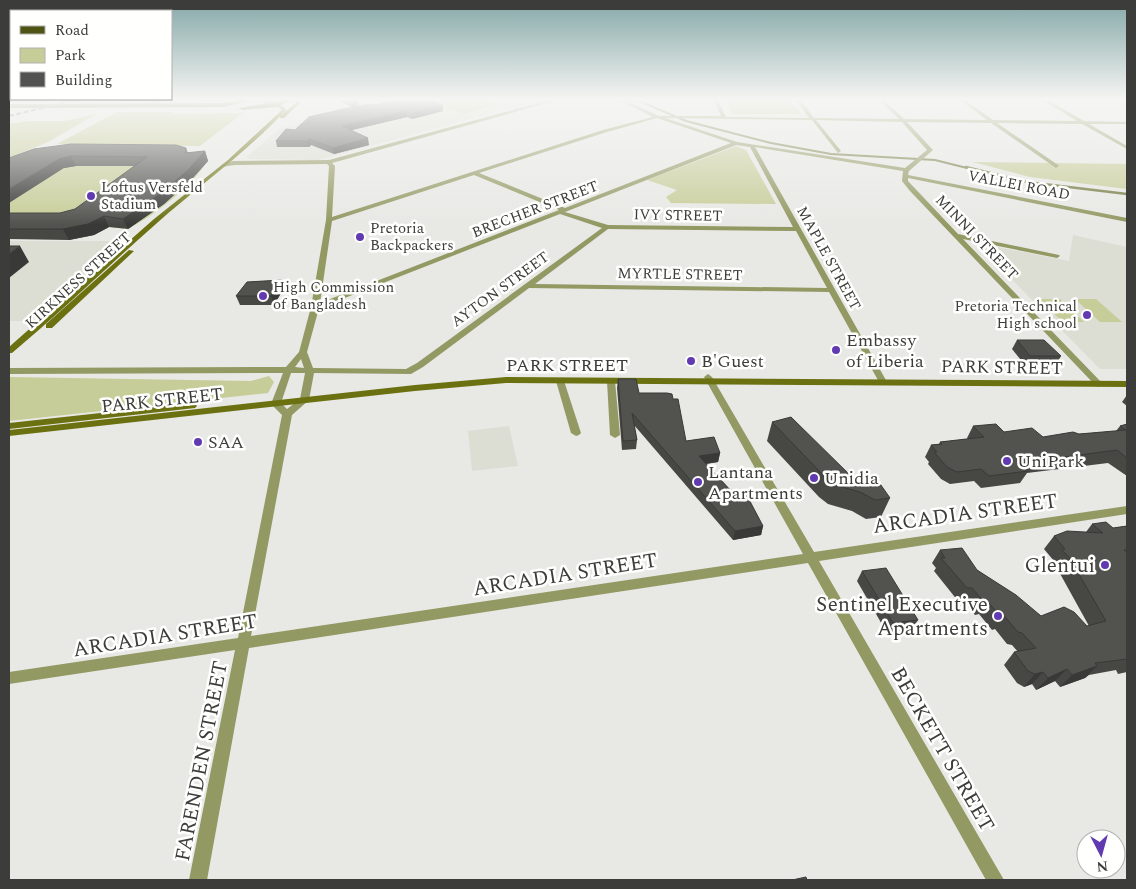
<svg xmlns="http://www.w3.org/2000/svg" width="1136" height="889" font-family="Spectral,serif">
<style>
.built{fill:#dcddd3}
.green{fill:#c7cd98}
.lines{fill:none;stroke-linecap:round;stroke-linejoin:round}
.stream-far1{stroke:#767b43;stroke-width:2}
.stream{stroke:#767b43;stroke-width:2.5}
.street{fill:#939963;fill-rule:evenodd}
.secondary{fill:#6b7111;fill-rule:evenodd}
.primary{fill:#4f5414;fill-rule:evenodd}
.rail{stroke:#656564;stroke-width:2;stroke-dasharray:5 2.5;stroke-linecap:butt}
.wall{fill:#474744}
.shaded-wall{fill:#393937}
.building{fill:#52524f;stroke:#393937}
.poi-dot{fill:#6139b0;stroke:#fffffe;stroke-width:2}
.labels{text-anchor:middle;stroke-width:5;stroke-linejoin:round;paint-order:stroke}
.far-street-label{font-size:15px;fill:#3c3c3b;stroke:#fffffe}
.far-poi-label{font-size:15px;fill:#3c3c3b;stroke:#fffffe;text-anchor:start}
.poi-label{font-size:18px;fill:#3c3c3b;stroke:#fffffe;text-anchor:start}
.street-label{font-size:18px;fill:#3c3c3b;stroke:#fffffe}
.near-street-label{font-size:21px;fill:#3c3c3b;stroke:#fffffe}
.near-poi-label{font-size:21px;fill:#3c3c3b;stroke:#fffffe;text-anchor:end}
</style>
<rect width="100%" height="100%" fill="#e8e8e5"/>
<!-- built -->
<g class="built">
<polygon points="78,100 240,100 222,103 70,102"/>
<polygon points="372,100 541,100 318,160 249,159 247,157 280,128 366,109"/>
<polygon points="1073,235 1127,247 1127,369 1100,369 976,243 1069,261"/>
<polygon points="9,241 115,241 95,259 98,262 31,321 9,321"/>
<polygon points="509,426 518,466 472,471 468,431"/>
</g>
<!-- green -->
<g class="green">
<polygon points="419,100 486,100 498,104 465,114"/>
<polygon points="726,100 791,101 802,114 732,114"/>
<polygon points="117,112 173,112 172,114 243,113 200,146 57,144"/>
<polygon points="97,114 48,142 9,158 9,124 28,121 65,121"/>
<polygon points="736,146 746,150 776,204 671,203 666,197 677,190 647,180"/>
<path d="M207 161C193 186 153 216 128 229L109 227 94 235 9 239V169L19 165Z"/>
<polygon points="973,162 1127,164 1127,189 1030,177"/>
<polygon points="1038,299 1060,299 1084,322 1063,322"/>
<polygon points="1075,299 1096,299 1122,322 1100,322"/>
<polygon points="269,376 274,382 268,393 9,421 9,377 251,381"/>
</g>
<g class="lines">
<!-- stream-far1 -->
<polyline class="stream-far1" points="637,100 686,121 771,143 831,154 935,160 971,169"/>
<!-- stream -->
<polyline class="stream" points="966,167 1027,182 1127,194"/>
<!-- street -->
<g class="street">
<polygon points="154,100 160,100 152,106 148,106 148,104"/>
<path d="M549 100H558L332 163 335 166 332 217 603 130 653 117 619 100H625L659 116H721L714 100H718L726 117 809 118 796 100H801L814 118 899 119 879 100H884L904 119 987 120 960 100H965L993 120 1077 121 1042 100H1048L1084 121 1127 122V124H1089L1127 146V149L1082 124 997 123 1058 165 1059 166 1056 168 991 123 907 122 933 150 909 171 908 175 1127 218V222L908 178V181L958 234 1059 255 1060 256 1057 258 963 239 1103 384 1099 387 1096 386 910 191 902 181 903 171 755 147 887 382 886 384H880L879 382 829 292 529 288 423 367 411 374 314 373 309 400 292 415 251 636 803 554 704 377 708 374 712 377 814 552 1127 506V514L819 561 1004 880H986L808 563 249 648 207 880H189L235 650 9 684V672L238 638 282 415 271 404 283 373 9 374V368L286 367 299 352 311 307 326 220 329 166 327 164 234 165 222 167V165L233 161 329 160ZM657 118 731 143 565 208 479 173 607 132ZM665 118 812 120 838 153 841 151 816 120 902 122 927 150 905 168 737 142ZM736 145 750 147 793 227 608 225 565 212ZM474 175 559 210 320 303 332 221ZM560 214 602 228 417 363 406 369 313 368 307 352 319 308ZM608 229 796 231 827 288 535 284ZM301 359 304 368 295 367ZM291 373H305L300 399 287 409 281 403Z"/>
<polygon points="1123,100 1127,100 1127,102"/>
<polygon points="560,378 564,381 581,433 579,435 576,436 571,433 556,381"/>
<polygon points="611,378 615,381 620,435 615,438 610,435 607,381"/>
</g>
<!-- secondary -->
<g class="secondary">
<path d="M257 100C266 100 281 102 286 110 247 152 200 185 157 223 108 266 62 311 12 353H9V347L154 219 228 160 282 110 280 108Z"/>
<polygon points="295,100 299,100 300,103 284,118 280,118 280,116 296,103"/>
<polygon points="129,250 134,251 52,328 46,328 46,324"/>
<polygon points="506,377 1127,381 1127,387 506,383 415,391 9,436 9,430 415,385"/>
<polygon points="192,403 195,404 197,406 195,408 9,429 9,423"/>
</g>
<!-- primary -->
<g class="primary">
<polygon points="240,100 254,100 223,107 9,108 9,104 223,103"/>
<polygon points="285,100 294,100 275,107 242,110 239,108"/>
</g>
<!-- rail -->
<polyline class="rail" points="9,116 75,100"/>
</g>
<!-- wall -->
<g class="wall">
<polygon points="338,100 358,100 358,106 443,105 443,111 412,119 407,117 351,130 369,145 334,154 311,145 309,147 277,147 276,141 295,130 352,107"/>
<polygon points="186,148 188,153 205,151 208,161 192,179 164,204 128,229 109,227 94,235 69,240 9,239 9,213 60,213 75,209 134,166 76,166 64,168 9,158"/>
<polygon points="282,280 284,288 274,305 240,305 236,296"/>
<polygon points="1017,340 1061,356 1056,365 1025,365 1012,349"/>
<polygon points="618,379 639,393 686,441 720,453 718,462 706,464 763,526 761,535 733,540 634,425 637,440 636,449 622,450 617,388"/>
<polygon points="1127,395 1127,406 1122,402"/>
<polygon points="772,422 853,478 890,498 881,517 866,519 852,511 828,504 819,497 767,441"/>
<polygon points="1127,424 1127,476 1108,463 1027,473 1020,483 981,488 974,481 950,484 941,479 928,464 929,462 925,457 931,445 939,444 940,442 968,439 967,438 973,426 1004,432 1043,437 1116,431 1120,426"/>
<polygon points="1092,524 1113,528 1127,526 1127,672 1118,674 1116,670 1089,675 1085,678 1060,687 1055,681 1036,690 1032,684 1024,687 1017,683 1004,665 1014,652 1018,652 1012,645 1007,644 995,629 992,630 979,614 975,615 963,601 958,601 934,571 936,568 932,563 940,550 977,570 1041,616 1087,626 1089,626 1058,570 1052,563 1054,561 1044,549 1054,536 1086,532"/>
<polygon points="862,571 918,620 912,629 887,633 857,581"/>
</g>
<!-- shaded-wall -->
<g class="shaded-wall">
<polygon points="443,105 443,111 412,119 411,113"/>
<polygon points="406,111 407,117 344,132 342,126"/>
<polygon points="368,138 369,145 334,154 333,148"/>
<polygon points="309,139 311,145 309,147 308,141"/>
<polygon points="205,151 208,161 192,179 164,204 128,229 123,219"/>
<polygon points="71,156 76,166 64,168 9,203 9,189 59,159"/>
<polygon points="104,216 109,227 94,235 69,240 63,229"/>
<polygon points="20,246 29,262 9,278 9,254"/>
<polygon points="282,280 284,288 274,305 271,296"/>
<polygon points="720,453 718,462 697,465 699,456"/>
<polygon points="763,526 761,535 733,540 735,531"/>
<polygon points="1097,666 1085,678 1060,687 1072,675"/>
<polygon points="1067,669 1055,681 1036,690 1048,678"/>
<polygon points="1043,672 1032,684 1024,687 1035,674"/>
</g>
<!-- building -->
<g class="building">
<polygon points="350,100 357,100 357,104"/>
<polygon points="401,100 429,100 443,105 411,113 406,111 342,126 368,138 333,148 309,139 308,141 276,141 286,129 295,130 309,117 357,106 372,104 376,105"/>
<polygon points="71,144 176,145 186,148 185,153 205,151 188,170 160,194 123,219 104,216 88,224 63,229 9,229 9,213 60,213 75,209 147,157 71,156 59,159 9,189 9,158 34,149"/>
<polygon points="9,246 20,246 9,254"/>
<polygon points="282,280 271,296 236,296 247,282"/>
<polygon points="1017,340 1044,340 1061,356 1030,356"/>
<polygon points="618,379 636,379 639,393 667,393 672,394 673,399 678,399 686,441 714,437 720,453 699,456 732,492 744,490 763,526 735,531 632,413 637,440 623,441"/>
<polygon points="791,417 853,478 868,476 876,478 890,498 875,500 860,492 835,485 826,478 772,422"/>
<polygon points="996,424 1004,432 1032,428 1043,437 1073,432 1079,434 1126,430 1120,426 1127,424 1127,458 1117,450 1020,463 1028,471 989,476 981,469 957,472 947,467 934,452 937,452 931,445 942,444 940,442 984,437 973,426"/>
<polygon points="1106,522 1113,528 1127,526 1127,550 1124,550 1127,552 1127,590 1126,590 1127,592 1127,659 1095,663 1097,666 1072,675 1067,669 1048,678 1043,672 1035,674 1028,671 1014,652 1036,648 1022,633 1018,632 1005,617 1001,617 988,602 984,602 972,588 967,588 941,558 945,558 940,550 962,548 977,570 1016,595 1041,616 1064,607 1074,612 1087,626 1106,621 1069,557 1062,550 1065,549 1054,536 1067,531 1103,533 1092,524"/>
<polygon points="886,568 918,620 893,623 862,571"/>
<polygon points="806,877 807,880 792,880"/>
</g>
<!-- sky -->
<linearGradient id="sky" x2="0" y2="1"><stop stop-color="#84a8a7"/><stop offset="0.44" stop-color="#f5f5f3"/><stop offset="1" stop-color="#f5f5f3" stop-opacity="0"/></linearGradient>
<rect width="1136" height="225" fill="url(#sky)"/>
<!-- markers -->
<g class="poi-dot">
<circle cx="91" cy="196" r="5"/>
<circle cx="360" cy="237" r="5"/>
<circle cx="263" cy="296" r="5"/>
<circle cx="1087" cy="315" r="5"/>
<circle cx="836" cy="350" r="5"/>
<circle cx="691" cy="361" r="5"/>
<circle cx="198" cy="442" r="5"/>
<circle cx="1007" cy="461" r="5"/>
<circle cx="814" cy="478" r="5"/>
<circle cx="698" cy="482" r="5"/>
<circle cx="1105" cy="565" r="5"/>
<circle cx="998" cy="616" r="5"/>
</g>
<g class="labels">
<!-- far-street labels -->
<g class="far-street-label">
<text transform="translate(1019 185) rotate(11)" y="5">VALLEI ROAD</text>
<text transform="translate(535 209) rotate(-21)" y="5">BRECHER STREET</text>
<text transform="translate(678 215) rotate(1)" y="5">IVY STREET</text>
<text transform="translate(977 237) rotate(46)" y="5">MINNI STREET</text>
<text transform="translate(829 258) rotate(61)" y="5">MAPLE STREET</text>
<text transform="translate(680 274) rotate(1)" y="5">MYRTLE STREET</text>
<text transform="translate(78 280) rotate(-42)" y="5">KIRKNESS STREET</text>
<text transform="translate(500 289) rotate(-36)" y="5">AYTON STREET</text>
</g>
<!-- far-poi labels -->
<g class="far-poi-label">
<text x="101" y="192">Loftus Versfeld<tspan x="101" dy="17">Stadium</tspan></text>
<text x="370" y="233">Pretoria<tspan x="370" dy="17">Backpackers</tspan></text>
<text x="273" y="292">High Commission<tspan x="273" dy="17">of Bangladesh</tspan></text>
<text x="1077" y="311" text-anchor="end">Pretoria Technical<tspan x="1077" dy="17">High school</tspan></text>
</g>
<!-- poi labels -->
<g class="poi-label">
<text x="846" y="346">Embassy<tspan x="846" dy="21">of Liberia</tspan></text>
<text x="701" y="367">B'Guest</text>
<text x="208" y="448">SAA</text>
<text x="1017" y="467">UniPark</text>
<text x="708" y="478">Lantana<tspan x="708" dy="21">Apartments</tspan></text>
<text x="824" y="484">Unidia</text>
</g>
<!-- street labels -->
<g class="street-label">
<text x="567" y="371">PARK STREET</text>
<text transform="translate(1002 367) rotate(1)" y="6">PARK STREET</text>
<text transform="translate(162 400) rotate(-6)" y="6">PARK STREET</text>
</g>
<!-- near-street labels -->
<g class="near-street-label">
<text transform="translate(965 513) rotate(-8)" y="7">ARCADIA STREET</text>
<text transform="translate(565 574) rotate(-9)" y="7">ARCADIA STREET</text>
<text transform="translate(165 635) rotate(-9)" y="7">ARCADIA STREET</text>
<text transform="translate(943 749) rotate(60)" y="7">BECKETT STREET</text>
<text transform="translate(201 761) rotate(-79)" y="7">FARENDEN STREET</text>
</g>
<!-- near-poi labels -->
<g class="near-poi-label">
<text x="1095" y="572">Glentui</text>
<text x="988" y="611">Sentinel Executive<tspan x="988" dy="24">Apartments</tspan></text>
</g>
</g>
<!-- border -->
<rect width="1136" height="889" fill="none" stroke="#3c3c3b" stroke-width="20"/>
<!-- legend -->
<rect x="10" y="10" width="162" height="90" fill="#fffffe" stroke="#b1b1b0"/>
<rect x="20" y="26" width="25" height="8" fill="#4f5414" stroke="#b1b1b0"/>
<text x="55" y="35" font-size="15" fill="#3c3c3b">Road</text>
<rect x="20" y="48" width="25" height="15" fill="#c7cd98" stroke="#b1b1b0"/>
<text x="55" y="60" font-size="15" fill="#3c3c3b">Park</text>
<rect x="20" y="72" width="25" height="15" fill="#52524f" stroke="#b1b1b0"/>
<text x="55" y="85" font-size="15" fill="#3c3c3b">Building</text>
<!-- north arrow -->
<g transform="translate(1101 854) rotate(174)"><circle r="24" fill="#fffffe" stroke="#b1b1b0"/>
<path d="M0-4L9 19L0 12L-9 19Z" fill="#6139b0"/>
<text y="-8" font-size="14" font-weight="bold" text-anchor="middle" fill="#3c3c3b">N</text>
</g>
</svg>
